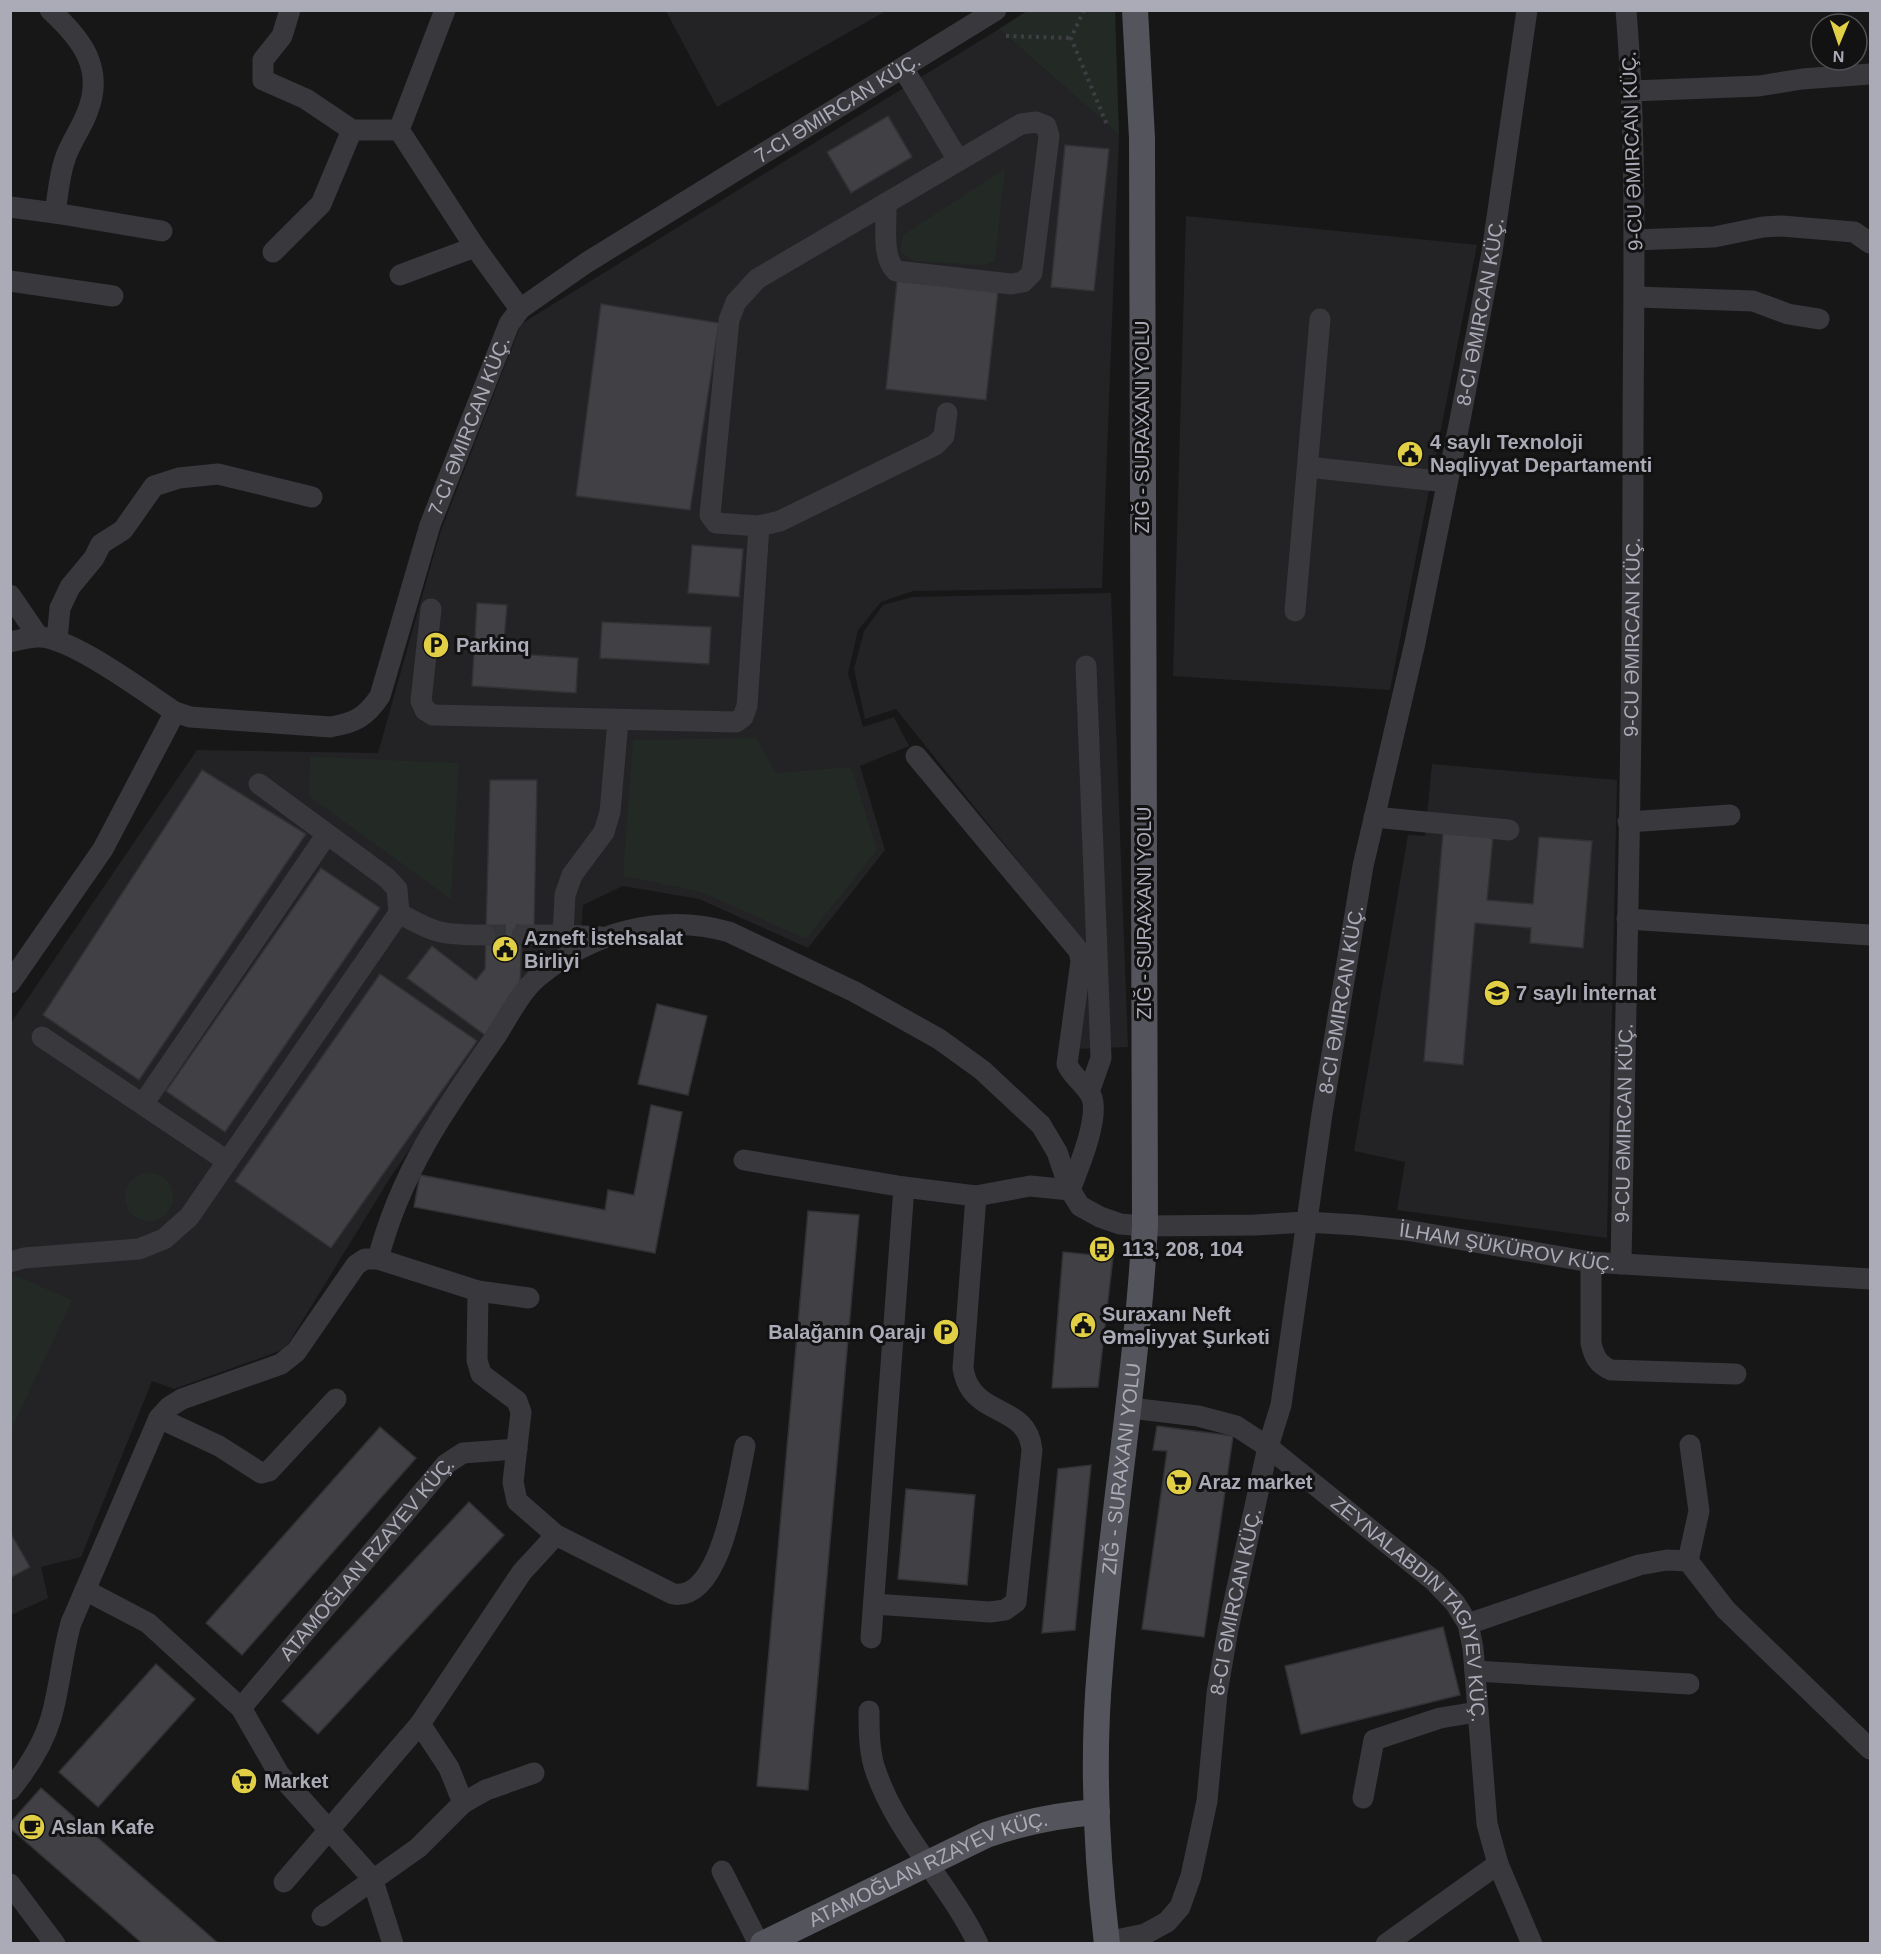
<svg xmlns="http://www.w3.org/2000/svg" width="1881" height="1954" font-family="Helvetica,sans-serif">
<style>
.built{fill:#232325}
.green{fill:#232a25}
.building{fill:#414145;stroke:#323134;stroke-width:1.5}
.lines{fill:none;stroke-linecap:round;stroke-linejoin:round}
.minor-tunnel{stroke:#343538;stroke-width:21;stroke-dasharray:21 10;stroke-linecap:butt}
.path{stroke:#3e3e44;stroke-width:4;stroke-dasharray:3 4.5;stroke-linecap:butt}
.minor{stroke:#38383d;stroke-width:21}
.major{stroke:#54545c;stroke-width:26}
.labels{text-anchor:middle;stroke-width:6;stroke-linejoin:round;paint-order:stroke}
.street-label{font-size:20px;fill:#aaabb7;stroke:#121213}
.poi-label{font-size:20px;font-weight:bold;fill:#aaabb7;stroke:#121213;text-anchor:start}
</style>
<rect width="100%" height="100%" fill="#171718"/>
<!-- built -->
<g class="built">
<polygon points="666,11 886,11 717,107"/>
<polygon points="999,29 1119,135 1102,588 913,591 881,602 858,630 848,673 863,727 894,717 909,746 860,766 885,850 808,948 699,899 623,886 583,905 580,943 542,958 390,1178 285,1349 174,1389 152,1381 81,1557 41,1567 48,1598 11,1615 11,1023 197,750 378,753 440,533 521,324"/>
<polygon points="1186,216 1477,245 1390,690 1173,676"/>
<polygon points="1111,593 1128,1047 1076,1049 1091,952 896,709 865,719 854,669 864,631 883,605 912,597"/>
<polygon points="1432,764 1617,780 1607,1238 1397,1210 1405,1162 1354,1151 1408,835 1425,836"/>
</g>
<!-- green -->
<g class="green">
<polygon points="1027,11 1115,11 1119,135 999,29"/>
<polygon points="1005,169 995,261 984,265 913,261 900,251 903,235"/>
<polygon points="756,738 776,773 851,767 877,850 806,939 702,892 623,876 633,740"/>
<polygon points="310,757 459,763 451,899 309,796"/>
<circle cx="149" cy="1197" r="24"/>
<polygon points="14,1275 72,1300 11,1430 10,1281"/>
</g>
<!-- building -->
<g class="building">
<polygon points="888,116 912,157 851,193 827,152"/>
<polygon points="1065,145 1109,149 1094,291 1051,287"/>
<polygon points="897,281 998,291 986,400 886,389"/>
<polygon points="601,304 719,323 690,510 576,496"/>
<polygon points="692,545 743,549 739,597 688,593"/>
<polygon points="477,603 507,605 503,653 578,658 576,693 472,686"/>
<polygon points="602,622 711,627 709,664 600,658"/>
<polygon points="202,770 306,834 139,1080 43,1015"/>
<polygon points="490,780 537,780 534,928 522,935 520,985 485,1035 407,978 432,946 476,980 485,969"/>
<polygon points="1443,832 1493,836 1487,900 1533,904 1539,837 1592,841 1583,948 1530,943 1531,928 1475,923 1463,1065 1424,1061"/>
<polygon points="321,868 380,908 225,1132 166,1091"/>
<polygon points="380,974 477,1041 331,1248 235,1181"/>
<polygon points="657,1004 707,1016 688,1095 638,1084"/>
<polygon points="651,1105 682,1112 655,1253 414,1207 420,1175 605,1210 608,1190 634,1195"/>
<polygon points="808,1211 859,1215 808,1790 757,1786"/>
<polygon points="1063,1252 1113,1257 1098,1387 1052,1388"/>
<polygon points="1157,1426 1233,1436 1204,1637 1142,1629 1167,1451 1153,1450"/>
<polygon points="380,1427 416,1458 242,1655 206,1623"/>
<polygon points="1091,1465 1075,1630 1042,1633 1058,1469"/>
<polygon points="906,1489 975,1495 967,1585 898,1579"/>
<polygon points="469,1502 504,1535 318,1734 282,1701"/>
<polygon points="10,1532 30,1567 10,1578"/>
<polygon points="1443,1627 1460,1695 1301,1734 1285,1666"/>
<polygon points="156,1664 195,1699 98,1807 59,1772"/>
<polygon points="41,1788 219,1944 143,1944 10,1828 10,1823"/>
</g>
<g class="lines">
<!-- minor-tunnel -->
<polyline class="minor-tunnel" points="485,935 522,935"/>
<!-- path -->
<g class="path">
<polyline points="1084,10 1071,38 1107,125"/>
<polyline points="1006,36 1071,38"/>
</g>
<!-- minor -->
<g class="minor">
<polyline points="290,10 282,36 263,60 263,80 306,99 352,130 399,130 475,247 520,309"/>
<polyline points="903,68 958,160"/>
<polyline points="1632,91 1759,86 1802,79 1870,74"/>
<polyline points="399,130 445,10"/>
<path d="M886 203C887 223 881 257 896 271L1011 284 1023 282 1032 273 1049 136 1046 126 1036 122 1021 124 757 279 736 302 729 320 710 515 716 523 759 526 780 521 935 445 944 436 947 413"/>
<path d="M10 207 55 213C58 195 59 176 65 159 70 143 81 129 87 113 105 69 82 39 50 10"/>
<polyline points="55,213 162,231"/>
<polyline points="1634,240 1714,237 1763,227 1782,226 1854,232 1870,243"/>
<polyline points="273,252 321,204 352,130"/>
<polyline points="400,275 475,247"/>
<polyline points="10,281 113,296"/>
<polyline points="1636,297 1753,301 1788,314 1819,319"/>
<polyline points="1308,467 1447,482"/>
<polyline points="10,595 38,636"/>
<polyline points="431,609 421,701 425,710 433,715 736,722 743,717 747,706 759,526"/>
<polyline points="1295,611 1320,319"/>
<polyline points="57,640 60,608 70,587 94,558 101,544 123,530 154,486 179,478 218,474 312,497"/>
<path id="s1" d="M10 642C19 640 29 637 38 637 70 636 146 693 175 712L190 717 330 727C355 723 366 717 380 696L430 525 509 324 520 309 586 263 996 10"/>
<polyline points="1086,666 1101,1058 1089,1092"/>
<polyline points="259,784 387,878 397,889 399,913"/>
<polyline points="1374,817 1509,830"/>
<polyline points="1628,822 1730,815"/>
<polyline points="1627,919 1870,935"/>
<polyline points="522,935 563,935"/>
<polyline points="602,937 563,935 565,895 572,875 604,832 610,812 618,721"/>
<polyline points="10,983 103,849 175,712"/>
<polyline points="42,1037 227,1161"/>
<polyline points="143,1104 327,834"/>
<path d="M744 1160 904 1187 976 1196 1030 1186 1070 1190C1078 1169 1099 1120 1092 1098 1087 1085 1072 1077 1067 1064L1081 961 1079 951 916 756"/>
<path id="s2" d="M378 1259C401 1171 445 1109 496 1036 508 1017 521 991 538 977 591 932 662 913 729 932L855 992 939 1039 982 1070 1041 1125 1057 1152 1070 1190 1080 1206 1100 1217 1120 1224 1145 1226 1255 1225 1306 1222 1357 1225 1406 1230 1591 1262 1870 1279"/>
<path d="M10 1262 24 1258 139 1249 164 1239 189 1217 399 913C435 934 444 935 485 935"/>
<path d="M1591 1262V1343C1594 1357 1598 1364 1611 1370L1736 1374"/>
<path id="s3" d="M1621 1264C1626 993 1633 722 1633 451 1633 304 1638 157 1626 10"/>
<path d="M478 1291 477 1360 481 1374 517 1401 521 1412 513 1482 517 1501 556 1535 673 1594C722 1602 737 1482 745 1446"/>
<path id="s4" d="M1130 1408 1198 1416 1236 1426 1268 1447 1434 1581 1455 1603 1468 1624 1473 1648 1487 1824 1498 1864 1532 1944"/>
<polyline points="159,1418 219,1446 261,1473 269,1471 336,1399"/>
<polyline points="1688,1561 1726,1610 1870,1749"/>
<polyline points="85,1590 148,1623 241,1708 279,1774 372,1878 393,1944"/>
<path d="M874 1604 990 1612 1005 1610 1016 1602 1032 1450C1028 1408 986 1416 969 1386 966 1381 964 1374 963 1368L976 1196"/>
<polyline points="1468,1624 1639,1565 1667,1560 1688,1561 1699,1511 1690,1445"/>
<polyline points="871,1638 904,1187"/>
<polyline points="1475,1671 1689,1684"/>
<path id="s5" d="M241 1708 446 1464 463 1453 517 1449"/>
<path d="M869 1711C869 1729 869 1748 874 1766 895 1833 948 1881 978 1944"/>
<polyline points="420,1724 449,1768 463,1803"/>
<path d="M10 1790C28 1768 43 1745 51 1718 60 1687 62 1654 71 1623L159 1418 169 1407 182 1399 281 1364 296 1352 356 1265 365 1259H378L478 1291 529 1298"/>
<polyline points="1363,1798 1374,1740 1440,1718 1477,1712"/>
<polyline points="722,1871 759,1944"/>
<polyline points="284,1882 420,1724 522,1572 556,1535"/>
<polyline points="10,1884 55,1944"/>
<polyline points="322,1916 418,1848 463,1803 486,1790 534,1773"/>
<path id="s6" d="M1106 1942 1145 1934 1167 1922 1180 1907 1191 1876 1207 1801 1217 1693 1228 1629 1268 1447 1281 1405 1322 1114 1363 866 1415 643 1460 420 1492 252 1527 10"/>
<polyline points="1386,1944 1498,1864"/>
</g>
<!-- major -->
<g class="major">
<path id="s7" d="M763 1944 986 1835C1023 1822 1058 1815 1097 1812"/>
<path id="s8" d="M1107 1944C1096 1852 1092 1759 1100 1668 1111 1520 1137 1374 1145 1226L1142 138 1135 10"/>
</g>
</g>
<!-- icons -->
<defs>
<symbol id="civic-disc" viewBox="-11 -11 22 22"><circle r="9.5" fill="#e1d046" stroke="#121213"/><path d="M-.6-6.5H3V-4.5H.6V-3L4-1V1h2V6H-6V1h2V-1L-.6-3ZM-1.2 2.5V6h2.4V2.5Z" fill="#111"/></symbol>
<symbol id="parking-disc" viewBox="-11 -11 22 22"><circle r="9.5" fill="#e1d046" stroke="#121213"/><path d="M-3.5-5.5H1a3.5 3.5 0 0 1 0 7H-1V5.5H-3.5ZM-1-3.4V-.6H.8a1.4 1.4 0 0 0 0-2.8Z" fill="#111"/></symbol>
<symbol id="school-disc" viewBox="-11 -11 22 22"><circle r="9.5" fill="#e1d046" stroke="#121213"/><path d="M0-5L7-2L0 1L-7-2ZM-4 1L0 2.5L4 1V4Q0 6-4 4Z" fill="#111"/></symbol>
<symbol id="bus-disc" viewBox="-11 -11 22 22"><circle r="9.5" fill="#e1d046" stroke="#121213"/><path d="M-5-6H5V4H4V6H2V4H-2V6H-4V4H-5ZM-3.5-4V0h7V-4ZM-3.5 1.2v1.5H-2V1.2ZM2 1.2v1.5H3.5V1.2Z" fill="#111"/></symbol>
<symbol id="supermarket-disc" viewBox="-11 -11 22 22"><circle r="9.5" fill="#e1d046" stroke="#121213"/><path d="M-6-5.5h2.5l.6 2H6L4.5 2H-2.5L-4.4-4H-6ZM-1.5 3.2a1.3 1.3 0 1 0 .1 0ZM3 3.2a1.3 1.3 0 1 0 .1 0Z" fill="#111"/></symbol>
<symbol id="cafe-disc" viewBox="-11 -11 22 22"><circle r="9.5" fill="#e1d046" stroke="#121213"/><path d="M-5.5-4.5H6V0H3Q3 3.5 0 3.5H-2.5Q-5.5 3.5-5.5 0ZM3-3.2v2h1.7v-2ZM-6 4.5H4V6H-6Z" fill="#111"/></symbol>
</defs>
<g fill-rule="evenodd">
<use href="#civic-disc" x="1395" y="439" width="30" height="30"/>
<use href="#parking-disc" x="421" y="630" width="30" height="30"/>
<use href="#civic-disc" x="490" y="934" width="30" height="30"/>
<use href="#school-disc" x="1482" y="978" width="30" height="30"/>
<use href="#bus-disc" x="1087" y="1234" width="30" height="30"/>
<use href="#civic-disc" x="1068" y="1310" width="30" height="30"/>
<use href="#parking-disc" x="931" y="1317" width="30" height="30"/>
<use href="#supermarket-disc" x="1164" y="1467" width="30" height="30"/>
<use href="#supermarket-disc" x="229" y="1766" width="30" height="30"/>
<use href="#cafe-disc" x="17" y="1812" width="30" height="30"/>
</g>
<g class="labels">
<!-- street labels -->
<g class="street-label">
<text dy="7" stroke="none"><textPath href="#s1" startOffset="1192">7-CI ƏMIRCAN KÜÇ.</textPath></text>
<text transform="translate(1632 151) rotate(-92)" y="7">9-CU ƏMIRCAN KÜÇ.</text>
<text dy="7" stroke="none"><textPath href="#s6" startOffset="1710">8-CI ƏMIRCAN KÜÇ.</textPath></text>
<text dy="7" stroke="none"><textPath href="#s1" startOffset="688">7-CI ƏMIRCAN KÜÇ.</textPath></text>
<text transform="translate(1142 427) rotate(-90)" y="7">ZIĞ - SURAXANI YOLU</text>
<text dy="7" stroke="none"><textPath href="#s3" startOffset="627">9-CU ƏMIRCAN KÜÇ.</textPath></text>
<text transform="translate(1144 913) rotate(-90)" y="7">ZIĞ - SURAXANI YOLU</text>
<text dy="7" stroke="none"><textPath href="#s6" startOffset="1008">8-CI ƏMIRCAN KÜÇ.</textPath></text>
<text dy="7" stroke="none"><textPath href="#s3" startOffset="141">9-CU ƏMIRCAN KÜÇ.</textPath></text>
<text dy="7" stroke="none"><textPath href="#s2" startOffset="1424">İLHAM ŞÜKÜROV KÜÇ.</textPath></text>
<text dy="7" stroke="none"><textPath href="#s8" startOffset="477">ZIĞ - SURAXANI YOLU</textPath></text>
<text dy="7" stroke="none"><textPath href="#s5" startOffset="196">ATAMOĞLAN RZAYEV KÜÇ.</textPath></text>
<text dy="7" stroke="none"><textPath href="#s6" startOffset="396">8-CI ƏMIRCAN KÜÇ.</textPath></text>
<text dy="7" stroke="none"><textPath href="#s4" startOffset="372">ZEYNALABDIN TAGIYEV KÜÇ.</textPath></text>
<text dy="7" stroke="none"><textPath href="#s7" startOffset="182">ATAMOĞLAN RZAYEV KÜÇ.</textPath></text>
</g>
<!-- poi labels -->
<g class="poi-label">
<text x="1430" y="449">4 saylı Texnoloji<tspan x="1430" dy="23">Nəqliyyat Departamenti</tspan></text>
<text x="456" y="652">Parkinq</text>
<text x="524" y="945">Azneft İstehsalat<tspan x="524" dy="23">Birliyi</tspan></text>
<text x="1516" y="1000">7 saylı İnternat</text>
<text x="1122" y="1256">113, 208, 104</text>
<text x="1102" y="1321">Suraxanı Neft<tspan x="1102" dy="23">Əməliyyat Şurkəti</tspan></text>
<text x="926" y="1339" text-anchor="end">Balağanın Qarajı</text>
<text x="1198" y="1489">Araz market</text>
<text x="264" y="1788">Market</text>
<text x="51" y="1834">Aslan Kafe</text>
</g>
</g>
<!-- border -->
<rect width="1881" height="1954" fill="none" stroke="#aaabb7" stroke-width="24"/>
<!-- north arrow -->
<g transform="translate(1839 42) rotate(182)"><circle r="28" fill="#121213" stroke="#4f4f55" stroke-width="1.5"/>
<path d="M0-4.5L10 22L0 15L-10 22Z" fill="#e1d046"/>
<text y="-9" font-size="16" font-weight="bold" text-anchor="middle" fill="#aaabb7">N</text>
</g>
</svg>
